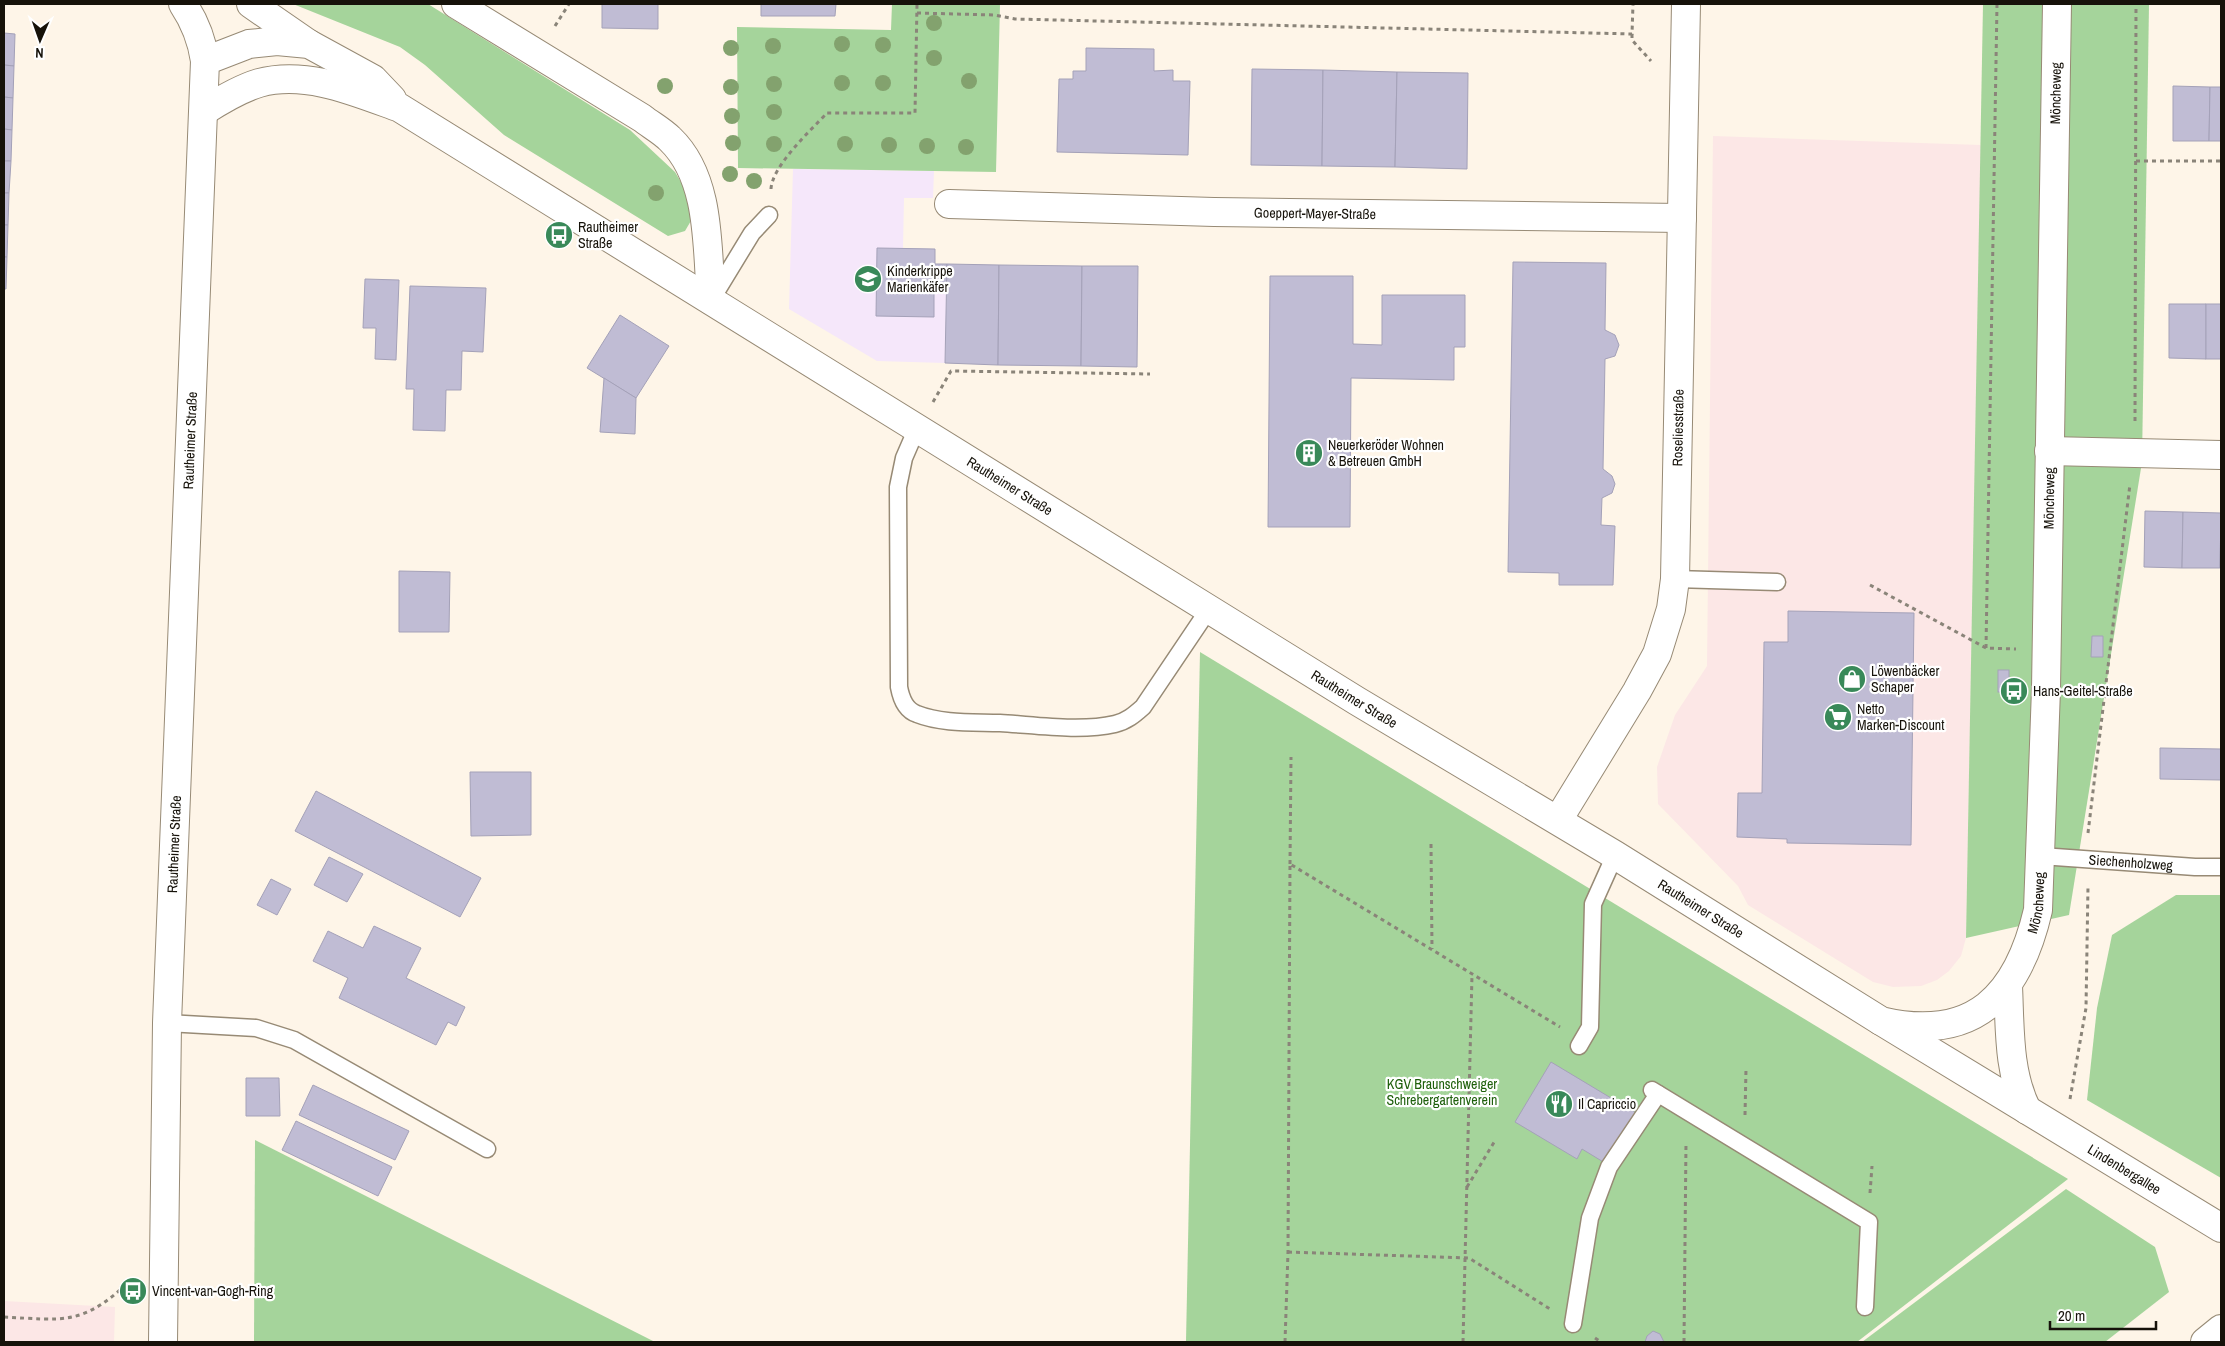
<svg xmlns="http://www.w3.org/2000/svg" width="2225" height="1346" font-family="'Archivo Narrow',sans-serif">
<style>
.commercial{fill:#fce7e6}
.education{fill:#f5e7fa}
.green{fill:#a5d49b}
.building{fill:#c0bcd4;stroke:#a4a1b8}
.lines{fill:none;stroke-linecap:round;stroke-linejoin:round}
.service-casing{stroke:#978a75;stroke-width:19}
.minor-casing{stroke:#978a75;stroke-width:30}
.tertiary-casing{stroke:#978a75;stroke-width:30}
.secondary-casing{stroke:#978a75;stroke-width:30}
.motorway-casing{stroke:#978a75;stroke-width:30}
.path{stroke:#8a8479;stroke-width:3;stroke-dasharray:4 4;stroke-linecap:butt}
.service{stroke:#fff;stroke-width:16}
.minor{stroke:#fff;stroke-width:28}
.tertiary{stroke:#fff;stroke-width:28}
.secondary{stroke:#fff;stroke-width:28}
.motorway{stroke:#fff;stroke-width:28}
.tree{fill:#83a26e}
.labels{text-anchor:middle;stroke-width:4.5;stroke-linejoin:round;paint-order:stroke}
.street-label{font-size:14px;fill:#16120a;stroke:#fff}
.poi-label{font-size:14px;fill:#16120a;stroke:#fff;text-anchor:start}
.park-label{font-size:14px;fill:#1e5f0b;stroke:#fff}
</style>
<rect width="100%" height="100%" fill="#fef5e8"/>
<!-- commercial -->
<g class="commercial">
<polygon points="1713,136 1981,145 1966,938 1961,956 1949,971 1937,980 1921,986 1893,987 1873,982 1748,905 1738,886 1658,804 1657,767 1675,715 1707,666"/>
<polygon points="4,1301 115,1307 114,1342 4,1342"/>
</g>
<!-- education -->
<polygon class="education" points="793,169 934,171 933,198 904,198 903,248 935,249 935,264 947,264 945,363 877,361 789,309"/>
<!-- green -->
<g class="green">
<polygon points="293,4 428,4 630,130 675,172 684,187 691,206 692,219 685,231 668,236 504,135 425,65 400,47"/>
<polygon points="892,4 1000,4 996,172 738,168 737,27 891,30"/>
<polygon points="1983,4 2149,4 2142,462 2069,915 1966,938"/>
<polygon points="1200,652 2068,1179 1857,1342 1186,1342"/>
<polygon points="2176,895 2221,895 2221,1178 2087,1100 2097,1008 2112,935"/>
<polygon points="255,1140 655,1342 254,1342"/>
<polygon points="2066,1189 2155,1247 2169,1292 2105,1342 1862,1342"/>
</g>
<!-- building -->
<g class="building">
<polygon points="602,4 658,4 658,29 602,28"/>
<polygon points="761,4 836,4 835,16 761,16"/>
<polygon points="4,33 15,34 14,66 4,65"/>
<polygon points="1086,48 1154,49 1154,71 1173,70 1173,81 1190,81 1188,155 1057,152 1059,79 1073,79 1073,71 1086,71"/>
<polygon points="4,65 14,66 13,98 4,97"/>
<polygon points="1252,69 1323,70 1322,166 1251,165"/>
<polygon points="1323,70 1397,72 1395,167 1322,166"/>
<polygon points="1397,72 1468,73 1467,169 1395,167"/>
<polygon points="2173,86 2210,87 2209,141 2173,141"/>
<polygon points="2210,87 2221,87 2221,141 2209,141"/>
<polygon points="4,97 13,98 12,130 4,129"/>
<polygon points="4,129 12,130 11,161 4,161"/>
<polygon points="4,161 11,161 9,193 4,193"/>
<polygon points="4,193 9,193 8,225 4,225"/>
<polygon points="4,225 8,225 7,257 4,257"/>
<polygon points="877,248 935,249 935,264 947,264 946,293 934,292 934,317 876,316"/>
<polygon points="4,257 7,257 6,289 4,289"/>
<polygon points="1513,262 1606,263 1605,330 1615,335 1619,345 1615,356 1605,359 1603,469 1612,476 1615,484 1612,493 1602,498 1601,525 1615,526 1613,585 1559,585 1559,573 1508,572"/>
<polygon points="947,264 999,265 998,365 945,363"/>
<polygon points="999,265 1082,266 1081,366 998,365"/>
<polygon points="1082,266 1138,266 1137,367 1081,366"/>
<polygon points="1270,276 1353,276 1353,344 1382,345 1382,295 1465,295 1465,347 1454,347 1454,380 1351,378 1350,527 1268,527"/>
<polygon points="365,279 399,280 396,360 375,359 376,328 363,328"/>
<polygon points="410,286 486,288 483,352 462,351 461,390 446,390 445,431 413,430 414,389 406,389"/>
<polygon points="2169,304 2206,304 2206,359 2169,358"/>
<rect x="2206" y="304" width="15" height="55"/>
<polygon points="620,315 669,346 636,398 587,368"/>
<polygon points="604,378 636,398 635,434 600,432"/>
<polygon points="2145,511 2183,512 2182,568 2144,567"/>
<polygon points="2183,512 2221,513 2220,568 2182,568"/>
<polygon points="2221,513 2221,568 2220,568"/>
<polygon points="399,571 450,572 449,632 399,632"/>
<polygon points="1788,611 1914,613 1911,845 1787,843 1787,839 1737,837 1738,793 1762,793 1764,642 1788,642"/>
<polygon points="2092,636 2103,636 2103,657 2091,657"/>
<rect x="1998" y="670" width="11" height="22"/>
<polygon points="2160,748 2221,749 2221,780 2160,779"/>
<polygon points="470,772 531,772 531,835 471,836"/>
<polygon points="316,791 481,878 460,917 295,831"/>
<polygon points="329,857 363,874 347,902 314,885"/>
<polygon points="271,879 291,889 277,915 257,905"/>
<polygon points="374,926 421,948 406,978 465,1007 456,1026 448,1022 436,1045 339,998 348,978 313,961 328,931 363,948"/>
<polygon points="1551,1062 1636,1113 1605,1163 1582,1149 1577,1159 1515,1122"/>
<polygon points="246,1078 279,1078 280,1116 246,1116"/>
<polygon points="313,1085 409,1131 395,1160 299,1115"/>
<polygon points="296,1121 392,1167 378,1196 282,1150"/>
<polygon points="1653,1331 1660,1334 1664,1342 1645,1342 1647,1336"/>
</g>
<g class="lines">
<defs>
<g id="service">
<polyline points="713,297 752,233 769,215"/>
<path d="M917 428 904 458 898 487 899 687C901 698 905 710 917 714 942 724 974 722 1000 723 1035 725 1080 732 1115 724 1127 721 1134 715 1143 707L1209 609"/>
<polyline points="1675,579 1777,582"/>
<path id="s1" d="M2041 856 2195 867H2221"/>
<polyline points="167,1023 256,1028 294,1040 487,1149"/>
<polyline points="1579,1046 1590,1027 1593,904 1615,855"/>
<polyline points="1652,1090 1869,1222 1865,1307"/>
<polyline points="1573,1324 1590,1218 1609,1167 1658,1094"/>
</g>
<g id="minor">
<path d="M456 4 642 118C651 125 662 131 670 139 711 178 707 248 711 300"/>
<path id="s2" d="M949 204 1214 212 1682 218"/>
<polyline points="2049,451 2221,455"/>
<path id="s3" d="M1558 820 1637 691 1657 654 1671 609 1675 579 1686 4"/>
<path d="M2008 986C2010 1028 2008 1072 2027 1110"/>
<path id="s4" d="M1881 1021 2221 1228"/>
</g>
<g id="tertiary">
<path d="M183 4C195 22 202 40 205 61"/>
<polyline points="251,4 309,44"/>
</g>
<g id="secondary">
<path id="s5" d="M204 111C221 100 239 89 259 83 306 70 356 92 400 108L1357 701 1615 855 1881 1021C1974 1043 2018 996 2038 910L2046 689 2057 4"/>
<path id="s6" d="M163 1342 167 1023 205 61 249 44 277 41 309 44 373 79 392 99"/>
</g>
<polyline id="motorway" points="2205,1342 2221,1329"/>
</defs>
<!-- service casing -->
<use href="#service" class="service-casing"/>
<!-- minor casing -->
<use href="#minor" class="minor-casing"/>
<!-- tertiary casing -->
<use href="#tertiary" class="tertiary-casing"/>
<!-- secondary casing -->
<use href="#secondary" class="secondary-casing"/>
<!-- motorway casing -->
<use href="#motorway" class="motorway-casing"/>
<!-- path -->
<g class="path">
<polyline points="917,13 994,15 1015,19 1632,34 1633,4"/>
<polyline points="555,26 569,4"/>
<polyline points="1632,34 1632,40 1651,61"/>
<polyline points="2136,161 2221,161"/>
<path d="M771 189C772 166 811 130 827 113H915L917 4"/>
<polyline points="933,402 951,371 1150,374"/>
<polyline points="2135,421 2136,4"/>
<polyline points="1870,585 1986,648 2016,649"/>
<polyline points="1986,648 1997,4"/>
<polyline points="2088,833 2130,484"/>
<polyline points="1431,844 1432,949"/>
<polyline points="1290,864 1291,757"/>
<polyline points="2070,1099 2086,1008 2088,886"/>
<polyline points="1745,1115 1746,1069"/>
<polyline points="1467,1187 1496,1139"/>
<polyline points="1870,1193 1872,1166"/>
<polyline points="1288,1252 1469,1258 1550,1309"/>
<path d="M4 1317C64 1320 81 1326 128 1283"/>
<polyline points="1595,1338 1601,1342"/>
<polyline points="1285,1342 1288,1252 1290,864 1560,1027"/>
<polyline points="1463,1342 1472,975"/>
<polyline points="1684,1342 1686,1142"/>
</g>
<!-- service -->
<use href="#service" class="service"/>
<!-- minor -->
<use href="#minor" class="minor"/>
<!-- tertiary -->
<use href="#tertiary" class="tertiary"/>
<!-- secondary -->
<use href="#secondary" class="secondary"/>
<!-- motorway -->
<use href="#motorway" class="motorway"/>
</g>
<!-- trees -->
<g class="tree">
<circle cx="934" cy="23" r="8"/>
<circle cx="842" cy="44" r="8"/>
<circle cx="883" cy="45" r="8"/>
<circle cx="773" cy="46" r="8"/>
<circle cx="731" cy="48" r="8"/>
<circle cx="934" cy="58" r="8"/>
<circle cx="969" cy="81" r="8"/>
<circle cx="842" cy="83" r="8"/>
<circle cx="883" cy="83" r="8"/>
<circle cx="774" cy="84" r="8"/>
<circle cx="665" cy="86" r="8"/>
<circle cx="731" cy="87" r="8"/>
<circle cx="774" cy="112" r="8"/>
<circle cx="732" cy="116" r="8"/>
<circle cx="733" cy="143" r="8"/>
<circle cx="774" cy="144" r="8"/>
<circle cx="845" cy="144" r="8"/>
<circle cx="889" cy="145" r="8"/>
<circle cx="927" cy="146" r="8"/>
<circle cx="966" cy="147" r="8"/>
<circle cx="730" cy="174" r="8"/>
<circle cx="754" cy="181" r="8"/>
<circle cx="656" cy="193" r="8"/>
</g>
<!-- icons -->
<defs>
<symbol id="bus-disc" viewBox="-11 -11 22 22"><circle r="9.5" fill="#398959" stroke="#fff"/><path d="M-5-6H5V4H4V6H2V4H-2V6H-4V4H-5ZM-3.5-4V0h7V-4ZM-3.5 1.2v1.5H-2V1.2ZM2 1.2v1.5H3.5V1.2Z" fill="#fff"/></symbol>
<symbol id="school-disc" viewBox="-11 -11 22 22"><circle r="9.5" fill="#398959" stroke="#fff"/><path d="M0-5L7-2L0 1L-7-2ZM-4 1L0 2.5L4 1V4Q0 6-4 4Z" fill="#fff"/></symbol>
<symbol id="building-disc" viewBox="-11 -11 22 22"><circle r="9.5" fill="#398959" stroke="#fff"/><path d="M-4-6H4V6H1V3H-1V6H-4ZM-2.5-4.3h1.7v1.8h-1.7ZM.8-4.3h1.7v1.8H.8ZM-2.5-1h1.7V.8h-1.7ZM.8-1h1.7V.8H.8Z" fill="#fff"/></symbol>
<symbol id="shop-disc" viewBox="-11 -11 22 22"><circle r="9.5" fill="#398959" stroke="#fff"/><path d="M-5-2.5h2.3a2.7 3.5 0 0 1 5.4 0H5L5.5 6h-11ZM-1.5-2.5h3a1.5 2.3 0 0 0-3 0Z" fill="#fff"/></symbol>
<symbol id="supermarket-disc" viewBox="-11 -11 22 22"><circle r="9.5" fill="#398959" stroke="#fff"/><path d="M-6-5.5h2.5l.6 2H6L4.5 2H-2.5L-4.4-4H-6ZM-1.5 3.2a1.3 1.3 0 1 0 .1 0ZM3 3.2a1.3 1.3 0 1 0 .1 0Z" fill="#fff"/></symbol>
<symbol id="restaurant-disc" viewBox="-11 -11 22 22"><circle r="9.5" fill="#398959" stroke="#fff"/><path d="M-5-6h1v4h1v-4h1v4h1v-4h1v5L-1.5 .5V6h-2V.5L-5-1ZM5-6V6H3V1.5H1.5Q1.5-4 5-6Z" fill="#fff"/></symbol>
</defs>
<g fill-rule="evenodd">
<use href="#bus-disc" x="543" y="219" width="32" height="32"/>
<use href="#school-disc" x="852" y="263" width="32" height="32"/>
<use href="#building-disc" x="1293" y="437" width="32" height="32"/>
<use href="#shop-disc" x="1836" y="663" width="32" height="32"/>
<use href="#bus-disc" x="1998" y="675" width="32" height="32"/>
<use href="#supermarket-disc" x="1822" y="701" width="32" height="32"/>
<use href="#restaurant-disc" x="1543" y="1088" width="32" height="32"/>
<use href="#bus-disc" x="117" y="1275" width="32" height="32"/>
</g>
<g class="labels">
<!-- street labels -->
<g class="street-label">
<text dy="5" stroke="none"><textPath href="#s5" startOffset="2986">Möncheweg</textPath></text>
<text dy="5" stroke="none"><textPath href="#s2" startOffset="366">Goeppert-Mayer-Straße</textPath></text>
<text dy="5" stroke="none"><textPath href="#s3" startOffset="422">Roseliesstraße</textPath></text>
<text dy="5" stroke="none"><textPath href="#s6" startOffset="902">Rautheimer Straße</textPath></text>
<text dy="5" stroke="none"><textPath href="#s5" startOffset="925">Rautheimer Straße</textPath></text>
<text dy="5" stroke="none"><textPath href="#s5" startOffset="2581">Möncheweg</textPath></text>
<text dy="5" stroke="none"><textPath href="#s5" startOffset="1330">Rautheimer Straße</textPath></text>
<text dy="5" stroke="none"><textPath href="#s6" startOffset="498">Rautheimer Straße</textPath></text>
<text dy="5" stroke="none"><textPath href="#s1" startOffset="90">Siechenholzweg</textPath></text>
<text dy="5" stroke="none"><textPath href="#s5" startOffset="2176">Möncheweg</textPath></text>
<text dy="5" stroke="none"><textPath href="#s5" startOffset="1735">Rautheimer Straße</textPath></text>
<text dy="5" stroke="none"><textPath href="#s4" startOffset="285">Lindenbergallee</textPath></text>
</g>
<!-- poi labels -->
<g class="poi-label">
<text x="578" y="232">Rautheimer<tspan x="578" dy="16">Straße</tspan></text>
<text x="887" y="276">Kinderkrippe<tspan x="887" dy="16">Marienkäfer</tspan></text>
<text x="1328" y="450">Neuerkeröder Wohnen<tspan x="1328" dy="16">&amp; Betreuen GmbH</tspan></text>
<text x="1871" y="676">Löwenbäcker<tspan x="1871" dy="16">Schaper</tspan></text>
<text x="2033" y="696">Hans-Geitel-Straße</text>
<text x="1857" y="714">Netto<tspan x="1857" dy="16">Marken-Discount</tspan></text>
<text x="1578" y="1109">Il Capriccio</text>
<text x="152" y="1296">Vincent-van-Gogh-Ring</text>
</g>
<!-- park labels -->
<g class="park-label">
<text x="1442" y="1089">KGV Braunschweiger<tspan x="1442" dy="16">Schrebergartenverein</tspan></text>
</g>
</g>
<!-- border -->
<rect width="2225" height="1346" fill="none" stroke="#16120a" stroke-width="10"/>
<!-- north arrow -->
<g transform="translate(40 40) rotate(182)" stroke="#ffffff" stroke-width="4" paint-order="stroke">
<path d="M0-4L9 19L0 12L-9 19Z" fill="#16120a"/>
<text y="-8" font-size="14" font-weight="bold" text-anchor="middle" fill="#16120a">N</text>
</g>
<!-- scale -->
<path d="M2050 1321v8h106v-8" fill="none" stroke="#16120a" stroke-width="2.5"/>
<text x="2058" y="1321" font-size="15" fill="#16120a" stroke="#ffffff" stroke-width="4" paint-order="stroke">20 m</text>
</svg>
